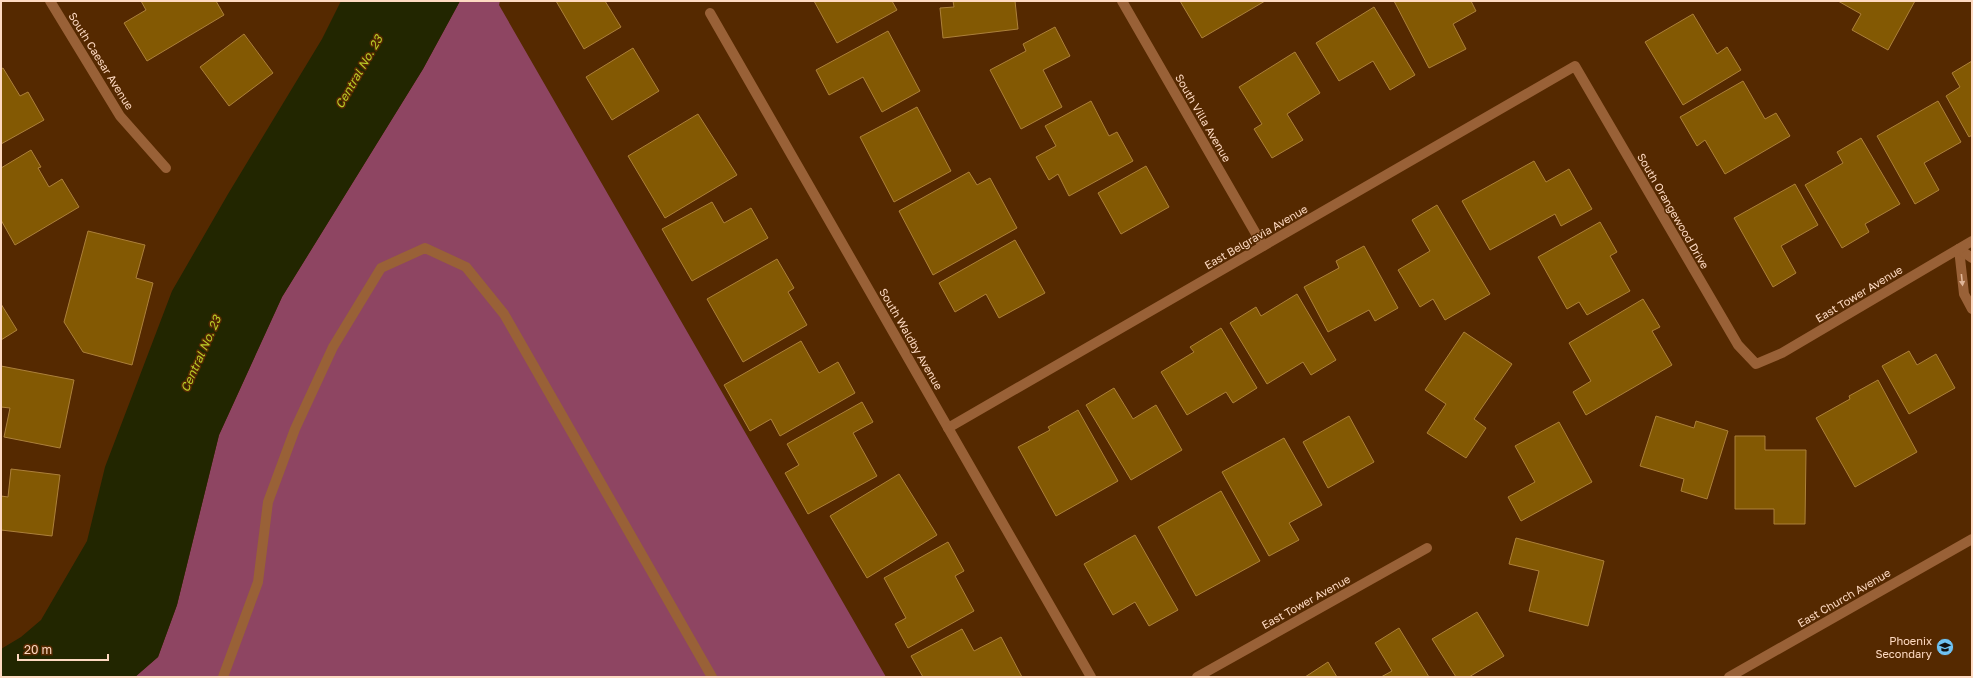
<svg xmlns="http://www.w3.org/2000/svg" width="1973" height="678" font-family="'Golos Text',sans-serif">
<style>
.green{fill:#8e4562}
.water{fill:#222600}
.building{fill:#835903;stroke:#ac803a}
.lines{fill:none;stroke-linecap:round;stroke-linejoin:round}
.service{stroke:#996137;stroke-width:10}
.minor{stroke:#996137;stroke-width:10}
.tertiary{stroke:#996137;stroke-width:10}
.oneway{fill:#e0b698}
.labels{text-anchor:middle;stroke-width:3;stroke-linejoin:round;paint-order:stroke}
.street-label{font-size:11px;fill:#fedac2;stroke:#552900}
.poi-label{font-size:11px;fill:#fedac2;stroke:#552900;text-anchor:end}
.water-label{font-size:12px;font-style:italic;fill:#bbce28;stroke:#552900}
</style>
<rect width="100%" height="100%" fill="#552900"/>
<!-- green -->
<polygon class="green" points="460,1 500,1 499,5 886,677 135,677 158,657 177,605 219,435 282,297 423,69"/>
<!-- water -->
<polygon class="water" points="341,1 460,1 423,69 282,297 219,435 177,605 158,657 135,677 1,677 1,649 21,637 41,620 87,541 105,467 172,291 228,194 322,39"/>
<!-- building -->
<g class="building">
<polygon points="141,1 216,1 224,15 147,61 124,23 146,10"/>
<polygon points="556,1 605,1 621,27 584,49"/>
<polygon points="814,1 892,1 897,10 837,43"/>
<polygon points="953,1 1015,1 1018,29 943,38 940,8 954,7"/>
<polygon points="1180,1 1265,1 1202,38"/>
<polygon points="1394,1 1471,1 1476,11 1453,24 1466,49 1429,68"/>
<polygon points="1838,1 1915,1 1888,50 1852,30 1861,14"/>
<polygon points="1374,7 1415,75 1390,90 1373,61 1339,81 1316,43"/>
<polygon points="1693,14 1717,54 1727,47 1741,70 1683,105 1645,42"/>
<polygon points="1055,27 1070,56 1043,70 1062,107 1021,129 990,70 1026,51 1023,44"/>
<polygon points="888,31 920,91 882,112 863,77 829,95 816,70"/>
<polygon points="244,34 273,73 229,106 200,67"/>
<polygon points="633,48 659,91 612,120 586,77"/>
<polygon points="1295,52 1320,93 1287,114 1303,140 1272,158 1254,129 1262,124 1239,87"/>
<polygon points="1972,61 1972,135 1969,137 1946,96 1960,87 1952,73"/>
<polygon points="3,68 20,96 28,92 44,120 1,144 1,69"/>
<polygon points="1743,81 1765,119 1776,113 1790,136 1725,174 1705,140 1697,146 1680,117"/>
<polygon points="1091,101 1109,136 1117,132 1133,161 1069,196 1058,174 1049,180 1036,157 1056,146 1045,126"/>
<polygon points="1938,101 1961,142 1924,163 1939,190 1915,204 1877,136"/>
<polygon points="917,107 951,171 894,202 860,137"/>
<polygon points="698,114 737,175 665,218 628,156"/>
<polygon points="1861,138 1900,204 1865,224 1869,232 1842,248 1805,185 1843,163 1837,152"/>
<polygon points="31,150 41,167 38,168 49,187 62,179 79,207 15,245 1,220 1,168"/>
<polygon points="1534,161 1546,182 1569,169 1592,209 1561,226 1555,214 1490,250 1462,201"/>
<polygon points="1146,166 1169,207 1121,234 1098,193"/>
<polygon points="969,172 977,185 990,178 1017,228 933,275 899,211"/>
<polygon points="1795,184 1818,225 1781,246 1796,273 1773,287 1734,218"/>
<polygon points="712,202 724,223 751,208 768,238 692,281 662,229"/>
<polygon points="1437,205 1490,294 1445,320 1433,299 1420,307 1398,270 1430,251 1412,220"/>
<polygon points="1600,222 1617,252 1610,256 1630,291 1587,315 1579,302 1567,309 1538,257"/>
<polygon points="88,231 145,245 136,278 153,283 132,365 83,352 64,322"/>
<polygon points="1015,240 1045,293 999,318 986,294 955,312 939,283"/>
<polygon points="1364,246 1398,308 1375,321 1369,310 1328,332 1304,287 1339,268 1336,261"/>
<polygon points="777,259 794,288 788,292 807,325 743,362 707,299"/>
<polygon points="1297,294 1336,360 1311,375 1303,362 1267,384 1230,323 1256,307 1261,316"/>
<polygon points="1643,299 1660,327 1652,331 1672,365 1586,415 1573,392 1591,381 1569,343"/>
<polygon points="1,304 17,330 1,340"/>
<polygon points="1221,328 1257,388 1233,403 1226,392 1187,415 1161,372 1194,352 1190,347"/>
<polygon points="1464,332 1512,364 1474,419 1486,428 1466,458 1427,433 1446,404 1425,390"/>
<polygon points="801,341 819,373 838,362 855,393 780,436 771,419 750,431 724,385"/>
<polygon points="1909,351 1917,365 1936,354 1955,388 1909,414 1882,366"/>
<polygon points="1,366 74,380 60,448 4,437 10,408 1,407"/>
<polygon points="1878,380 1917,452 1855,487 1816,418 1850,399 1849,396"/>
<polygon points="1114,388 1133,419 1156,405 1182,450 1131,480 1086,405"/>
<polygon points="862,402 873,422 853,433 877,476 808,514 785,473 799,465 787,444"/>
<polygon points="1078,410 1118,481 1056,516 1018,447 1050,430 1048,427"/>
<polygon points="1349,416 1374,462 1328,488 1303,442"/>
<polygon points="1656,416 1694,428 1696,421 1728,431 1707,499 1681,491 1684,479 1640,466"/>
<polygon points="1559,422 1592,482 1521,521 1508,497 1535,482 1515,446"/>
<polygon points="1735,436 1765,436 1765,450 1806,450 1805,524 1774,524 1774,509 1735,509"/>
<polygon points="1284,438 1322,505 1289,523 1299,540 1269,556 1222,472"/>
<polygon points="11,469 60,475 52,536 1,530 1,496 8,497"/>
<polygon points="899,474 937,535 867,578 830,516"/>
<polygon points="1221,491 1260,561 1196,596 1158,527"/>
<polygon points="1135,535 1178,610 1149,626 1135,602 1113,615 1084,564"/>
<polygon points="1516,538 1604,561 1588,626 1529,611 1539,571 1509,564"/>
<polygon points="948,542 964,571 955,576 974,611 908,648 895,624 906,618 884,578"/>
<polygon points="1477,612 1504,656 1469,677 1456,677 1432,639"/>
<polygon points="1399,628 1429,677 1381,677 1392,671 1375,643"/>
<polygon points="962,629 974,651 1001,637 1022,677 923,677 911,656"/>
<polygon points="1328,662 1337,677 1305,677"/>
</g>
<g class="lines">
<!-- service -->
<polyline class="service" points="223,677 258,582 268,502 295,429 333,347 381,268 425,248 466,267 504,314 712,677"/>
<!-- minor -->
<g class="minor">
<polyline points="50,1 120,116 166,168"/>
<polyline points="1122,1 1263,246"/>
<polyline points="710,13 1091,677"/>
<polyline points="1959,249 1964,294 1972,309"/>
<polyline points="1959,249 1972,258"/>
<polyline points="948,428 1575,66 1738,345 1756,364 1782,353 1972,241"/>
<polyline points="1197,677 1427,548"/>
</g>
<!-- tertiary -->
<polyline class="tertiary" points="1729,677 1972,539"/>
</g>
<!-- one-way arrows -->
<defs><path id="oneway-solid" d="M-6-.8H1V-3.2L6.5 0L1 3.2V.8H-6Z"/></defs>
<use class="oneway" href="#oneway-solid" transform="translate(1962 280) rotate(84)"/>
<!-- icons -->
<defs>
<symbol id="school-disc" viewBox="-11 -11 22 22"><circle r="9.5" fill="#6ec2f3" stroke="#552900"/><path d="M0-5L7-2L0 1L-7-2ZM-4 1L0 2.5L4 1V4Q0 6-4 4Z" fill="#111"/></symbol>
</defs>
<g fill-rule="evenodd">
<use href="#school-disc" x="1935" y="637" width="20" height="20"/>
</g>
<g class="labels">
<!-- street labels -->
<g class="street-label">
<text transform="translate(101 61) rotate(58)" y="4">South Caesar Avenue</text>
<text transform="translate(1203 118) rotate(60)" y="4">South Villa Avenue</text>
<text transform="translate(1673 211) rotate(60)" y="4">South Orangewood Drive</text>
<text transform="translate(1256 237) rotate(-30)" y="4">East Belgravia Avenue</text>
<text transform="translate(1859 294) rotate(-31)" y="4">East Tower Avenue</text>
<text transform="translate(911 339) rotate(60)" y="4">South Waldby Avenue</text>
<text transform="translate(1844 598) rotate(-30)" y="4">East Church Avenue</text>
<text transform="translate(1306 602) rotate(-29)" y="4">East Tower Avenue</text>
</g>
<!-- poi labels -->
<g class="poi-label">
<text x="1932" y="645">Phoenix<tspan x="1932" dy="13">Secondary</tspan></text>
</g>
<!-- water labels -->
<g class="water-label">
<text transform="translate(359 72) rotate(-60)" y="4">Central No. 23</text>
<text transform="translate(201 354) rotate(-66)" y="4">Central No. 23</text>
</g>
</g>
<!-- border -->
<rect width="1973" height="678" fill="none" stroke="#fedac2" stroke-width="4"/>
<!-- scale -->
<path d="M18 654v6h90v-6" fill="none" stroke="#fedac2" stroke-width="2"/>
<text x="24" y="654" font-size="12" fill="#fedac2" stroke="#552900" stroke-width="3" paint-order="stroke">20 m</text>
</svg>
